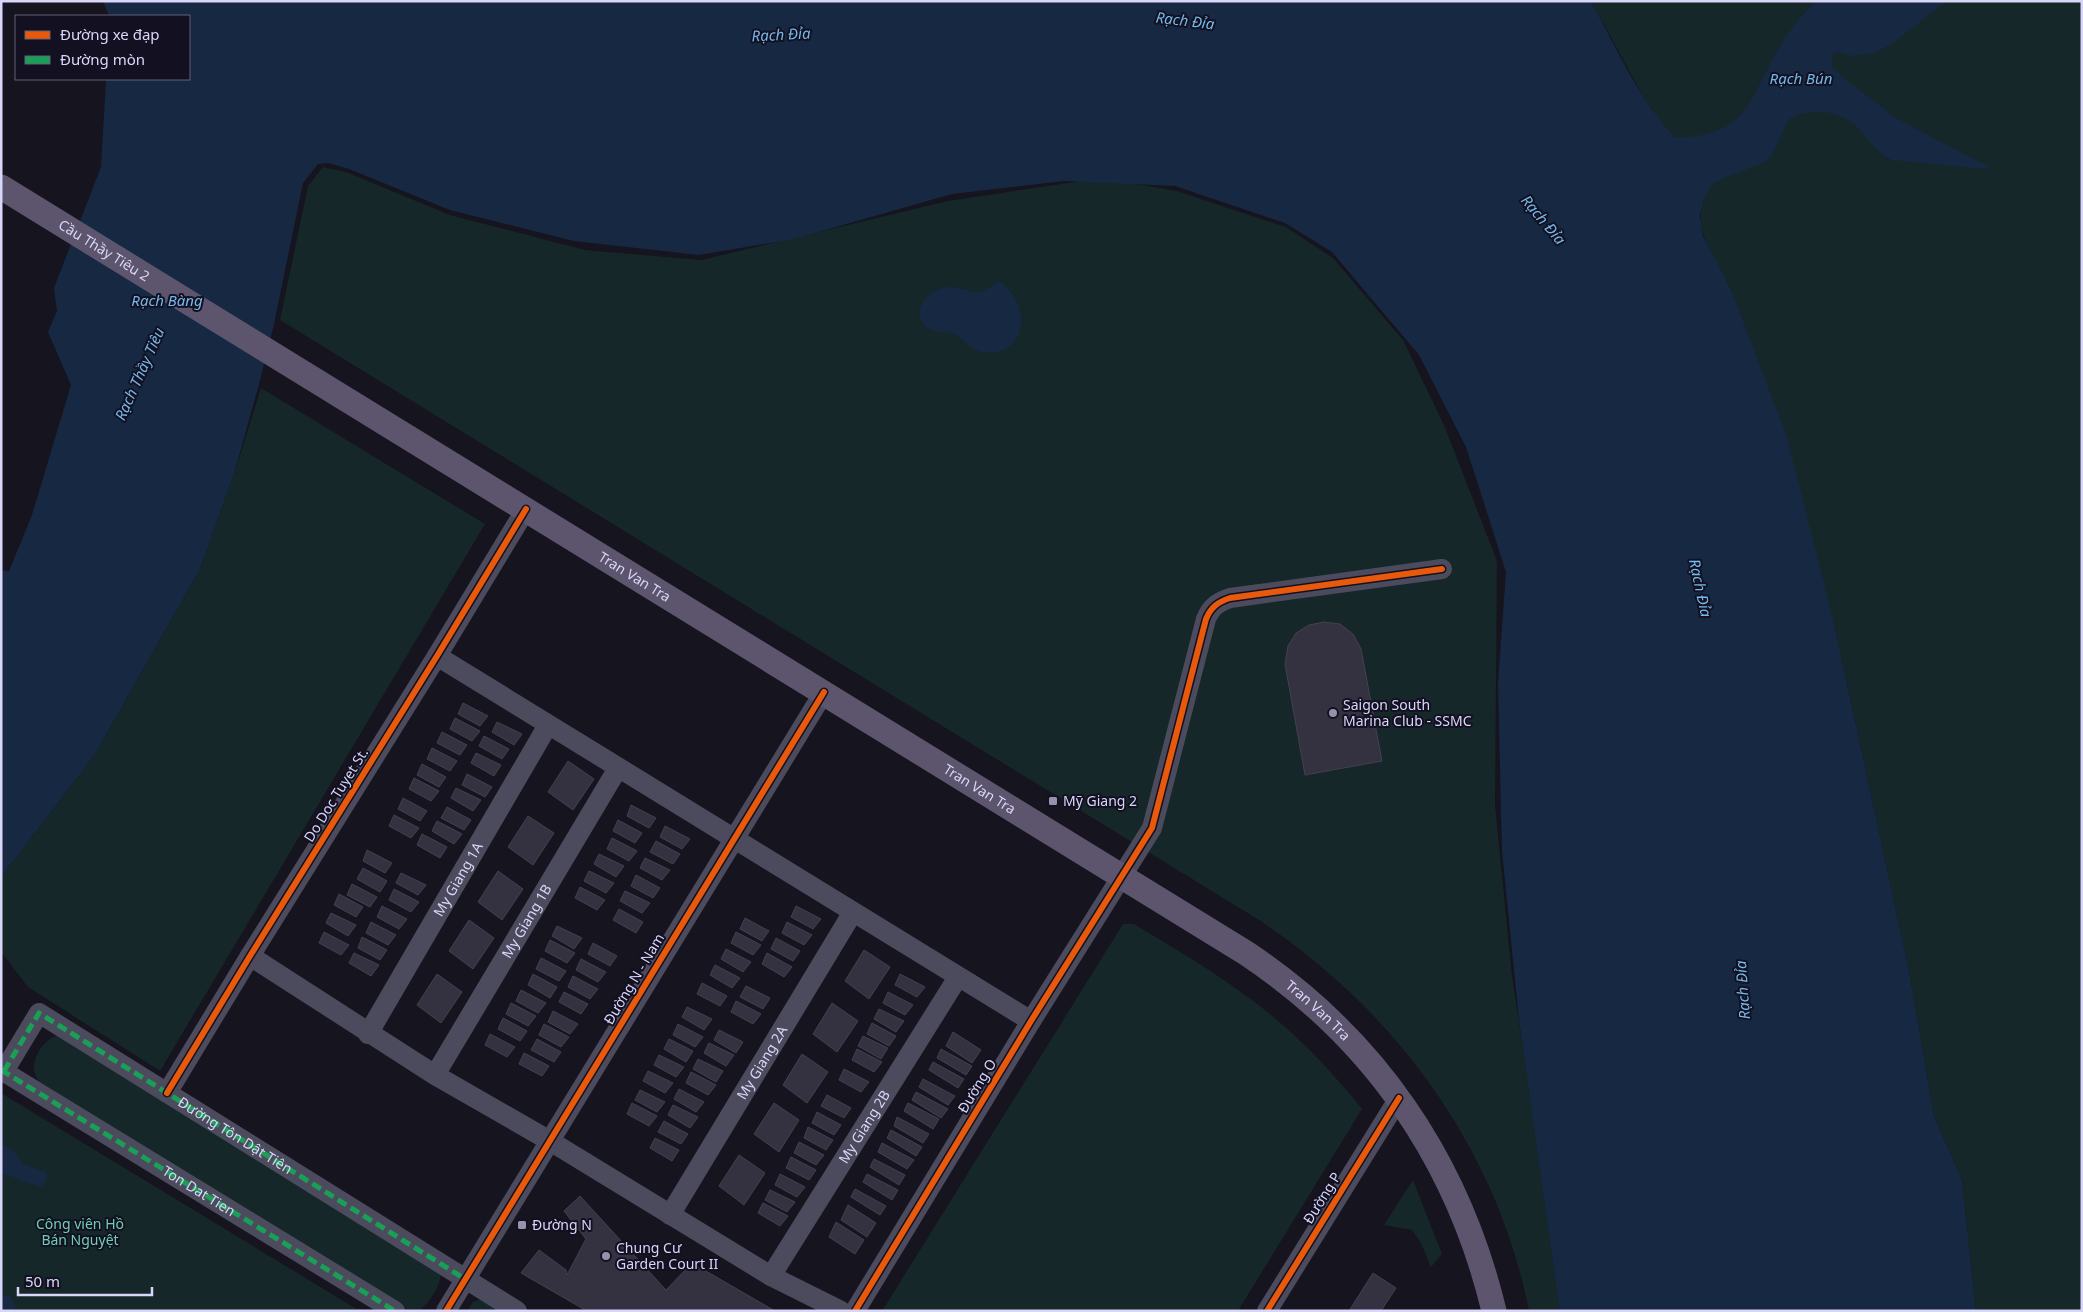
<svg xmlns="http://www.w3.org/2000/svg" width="2083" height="1312" font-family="'Noto Sans',sans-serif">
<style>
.green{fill:#152728}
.water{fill:#172942}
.building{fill:#343240;stroke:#434150}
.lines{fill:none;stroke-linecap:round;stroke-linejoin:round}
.minor{stroke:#4b4b5d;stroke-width:20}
.major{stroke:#5d556e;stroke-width:25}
.quiet{stroke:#1a9f57;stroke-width:5;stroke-dasharray:10 5;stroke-linecap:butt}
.cycleway-casing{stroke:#131121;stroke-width:9}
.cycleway{stroke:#e8590c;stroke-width:6}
.poi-dot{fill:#9593ac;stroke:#131121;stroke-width:2}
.labels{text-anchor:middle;stroke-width:4;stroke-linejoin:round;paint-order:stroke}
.street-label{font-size:14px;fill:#d9d7f9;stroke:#131121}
.poi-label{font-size:14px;fill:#d9d7f9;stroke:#131121;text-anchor:start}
.park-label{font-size:14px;fill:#6dcfb2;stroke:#131121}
.water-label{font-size:15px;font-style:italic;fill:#73b9eb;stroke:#131121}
</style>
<rect width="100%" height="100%" fill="#16141e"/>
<!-- green -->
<g class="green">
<path d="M1591 1H2082V1311H1976L1962 1180 1934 1116 1909 971 1834 623 1730 287C1715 259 1690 227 1706 195L1675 137 1663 126 1644 98Z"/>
<path d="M323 167 346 172 450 215 585 250 701 260 948 201 1102 178 1177 191 1286 227 1333 258 1403 340 1444 425 1497 561 1495 805 1512 976 1563 1311H1529C1497 1149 1396 1011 1259 920L280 320 308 186Z"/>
<polygon points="261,388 485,524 160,1071 28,987 1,952 1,877 94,756 200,569 234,474"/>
<path d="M1123 924H1134C1174 948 1215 972 1252 1000 1294 1031 1330 1069 1362 1109L1238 1311H882Z"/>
<path d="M61 1035 441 1273C441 1285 429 1304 419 1310H407L40 1082C24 1067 42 1037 61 1035Z"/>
<polygon points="1,1093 360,1311 1,1311"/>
<polygon points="1413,1180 1442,1254 1431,1267 1421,1243 1412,1230 1384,1225"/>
<polygon points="481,1299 501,1311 467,1311 473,1302"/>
</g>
<!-- water -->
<g class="water">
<path d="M103 1H1591C1615 45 1640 102 1675 137 1699 139 1731 130 1746 109 1752 101 1756 90 1761 82 1776 52 1791 23 1817 1H1947L1893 43 1874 53 1852 56 1839 52 1832 54V66L1841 76 1896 118 1989 167 1984 169 1892 160C1877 153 1869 140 1858 128 1840 109 1811 108 1789 119L1772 155 1765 162 1723 178 1711 185 1704 200 1700 215 1703 236 1730 287 1787 437 1834 623 1909 971 1934 1116 1962 1180 1976 1311H1560L1519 1020 1502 851 1498 683 1506 572 1466 447 1419 355 1332 252 1285 223 1175 186 1064 181 952 194 794 239 699 255 574 241 450 210 349 169 328 163 318 164 303 183 274 324 258 388 234 474 200 569 94 756 1 877V570L9 571 32 515 71 385 48 332 57 311 54 288 101 167 106 79H189V16H109Z"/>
<path d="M1000 282C1006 285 1009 290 1013 295 1031 322 1019 357 983 352 967 349 965 339 954 334 945 331 937 334 928 328 907 312 929 288 949 287 959 286 969 293 979 292 988 291 992 283 1000 282Z"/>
<polygon points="1,1144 13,1150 23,1164 46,1172 47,1178 41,1187 1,1173"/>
<polygon points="1,1295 10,1296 16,1308 10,1311 1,1311"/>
</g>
<!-- building -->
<g class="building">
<polygon points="1324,622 1340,624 1353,634 1361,649 1382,761 1305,775 1285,664 1288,646 1296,633 1309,625"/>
<polygon points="463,703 488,716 480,726 458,714"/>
<polygon points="455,718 480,731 472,741 450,729"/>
<polygon points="497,722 522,734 514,745 492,732"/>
<polygon points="442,732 467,745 460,755 437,743"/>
<polygon points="484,736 509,749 502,759 479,746"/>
<polygon points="432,748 457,761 450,771 427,759"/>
<polygon points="476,753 501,765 494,776 471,763"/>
<polygon points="568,761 594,779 573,810 548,792"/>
<polygon points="422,764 446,777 439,787 417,775"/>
<polygon points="467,774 492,787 485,797 462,785"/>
<polygon points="414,778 439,791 431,801 409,789"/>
<polygon points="456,788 481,800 473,811 451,798"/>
<polygon points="403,798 427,811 420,821 398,809"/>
<polygon points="631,805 656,818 649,828 627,816"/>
<polygon points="447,807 471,820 464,830 441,818"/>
<polygon points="394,815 419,828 411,838 389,826"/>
<polygon points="528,816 554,833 533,865 508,847"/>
<polygon points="618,820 642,833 635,843 613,831"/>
<polygon points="437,821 462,834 454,844 432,831"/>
<polygon points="665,826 690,839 682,849 660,837"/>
<polygon points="422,834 447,847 440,858 417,845"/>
<polygon points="612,838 637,851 629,861 607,849"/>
<polygon points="656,841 680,854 673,864 650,852"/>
<polygon points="367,850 392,863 385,873 363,861"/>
<polygon points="599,854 624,866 616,877 594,864"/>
<polygon points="645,858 670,870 662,880 640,868"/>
<polygon points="363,868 387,881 380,892 357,879"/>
<polygon points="498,871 523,889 502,920 478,902"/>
<polygon points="589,871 614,883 606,893 584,881"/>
<polygon points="401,873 426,885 418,895 396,883"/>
<polygon points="636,875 660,888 653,898 631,886"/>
<polygon points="352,884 377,897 370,907 347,895"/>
<polygon points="580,887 605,900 597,910 575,898"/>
<polygon points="394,889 419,902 411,912 389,900"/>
<polygon points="625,891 650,903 642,913 620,901"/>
<polygon points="339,894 363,907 356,917 334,905"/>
<polygon points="382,906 407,919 399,929 377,917"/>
<polygon points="796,906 821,919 813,929 791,917"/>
<polygon points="619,909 643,922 636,933 613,920"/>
<polygon points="331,913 356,925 348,936 326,923"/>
<polygon points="745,918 769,931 762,941 740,929"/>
<polygon points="469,920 494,938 473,969 449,951"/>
<polygon points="371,922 396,935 388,945 366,933"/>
<polygon points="787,922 812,935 804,945 782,933"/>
<polygon points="557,926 582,938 574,949 552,936"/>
<polygon points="324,932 349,945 341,955 319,943"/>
<polygon points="736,932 761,945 753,955 731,943"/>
<polygon points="362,937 387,950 380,960 358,948"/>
<polygon points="776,938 800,951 793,961 771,949"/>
<polygon points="550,940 575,953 567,963 545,951"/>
<polygon points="593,943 617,956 610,966 588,954"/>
<polygon points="726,949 751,962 743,972 721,959"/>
<polygon points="864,950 890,967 869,999 845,981"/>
<polygon points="354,953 379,965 371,976 349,963"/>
<polygon points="767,953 792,967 784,977 762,964"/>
<polygon points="541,958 566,971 559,981 536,969"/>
<polygon points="581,959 606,972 598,982 576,970"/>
<polygon points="715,965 740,978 732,988 710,975"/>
<polygon points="437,974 462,992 441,1023 417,1005"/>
<polygon points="533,974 557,987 550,998 528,985"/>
<polygon points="900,974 925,987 917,997 895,985"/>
<polygon points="573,976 598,989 590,999 568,987"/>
<polygon points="702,983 727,996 720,1006 697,994"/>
<polygon points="746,986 770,998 763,1009 740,997"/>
<polygon points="521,990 546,1003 538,1013 516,1001"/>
<polygon points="564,992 588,1004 581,1014 559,1002"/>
<polygon points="888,992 913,1005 905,1015 883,1003"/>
<polygon points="736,1001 761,1014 753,1024 731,1012"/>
<polygon points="511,1003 536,1016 528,1026 506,1014"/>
<polygon points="832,1003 858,1021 837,1052 813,1034"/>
<polygon points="687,1007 712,1019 704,1030 682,1017"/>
<polygon points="879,1009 904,1021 896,1032 874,1019"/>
<polygon points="553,1011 578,1024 570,1034 548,1022"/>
<polygon points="503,1018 527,1031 520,1041 498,1029"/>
<polygon points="872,1023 896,1036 889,1046 867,1034"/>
<polygon points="544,1024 569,1037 561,1047 539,1035"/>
<polygon points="678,1024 703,1037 695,1047 673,1035"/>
<polygon points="719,1030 743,1042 736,1053 714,1040"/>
<polygon points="953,1032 981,1050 972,1063 946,1046"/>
<polygon points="490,1034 515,1047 507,1057 485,1045"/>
<polygon points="863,1036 888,1048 881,1059 858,1046"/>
<polygon points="537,1039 561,1052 554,1062 531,1050"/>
<polygon points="669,1039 693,1051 686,1062 664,1049"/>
<polygon points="709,1043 734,1055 726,1066 704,1053"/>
<polygon points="857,1049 882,1062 874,1072 852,1060"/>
<polygon points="941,1049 972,1066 966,1075 937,1058"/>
<polygon points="524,1053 549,1066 542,1076 519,1064"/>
<polygon points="802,1054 828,1072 807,1103 783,1085"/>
<polygon points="659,1055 684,1067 676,1077 654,1065"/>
<polygon points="698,1059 723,1071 716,1082 693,1069"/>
<polygon points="933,1062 964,1079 958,1088 929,1070"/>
<polygon points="844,1069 869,1082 861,1092 839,1080"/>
<polygon points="648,1071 673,1083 665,1093 643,1081"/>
<polygon points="691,1072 716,1085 708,1095 686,1083"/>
<polygon points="923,1079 955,1096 948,1105 919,1087"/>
<polygon points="679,1089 704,1102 696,1112 674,1099"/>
<polygon points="640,1090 665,1102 657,1112 635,1100"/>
<polygon points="916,1092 948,1109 941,1118 912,1100"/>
<polygon points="827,1095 851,1108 844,1118 821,1106"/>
<polygon points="632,1103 657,1116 649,1126 627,1114"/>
<polygon points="774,1103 799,1120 779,1152 754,1134"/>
<polygon points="908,1103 939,1119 933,1129 904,1111"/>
<polygon points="673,1105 698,1117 690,1128 668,1115"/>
<polygon points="817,1112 841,1125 834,1135 812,1123"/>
<polygon points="897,1117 929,1134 923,1143 894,1126"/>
<polygon points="664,1121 688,1134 681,1144 658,1132"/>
<polygon points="808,1127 833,1140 826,1150 804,1138"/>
<polygon points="891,1130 922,1147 916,1156 887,1138"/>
<polygon points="655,1138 679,1150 672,1161 650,1148"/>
<polygon points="799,1142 824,1155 816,1165 794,1153"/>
<polygon points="882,1143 914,1160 907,1169 878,1152"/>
<polygon points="739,1155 765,1173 744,1205 719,1186"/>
<polygon points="791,1157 816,1170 809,1180 786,1168"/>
<polygon points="874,1159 905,1175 899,1185 870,1167"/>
<polygon points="780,1174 805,1187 797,1197 775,1185"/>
<polygon points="867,1174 898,1190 892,1200 863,1182"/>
<polygon points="855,1189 886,1206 880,1215 851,1197"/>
<polygon points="770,1190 795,1202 787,1212 765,1200"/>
<polygon points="580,1196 666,1290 692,1263 775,1311 587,1311 521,1273 539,1250 566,1270 567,1275 586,1239 564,1211"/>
<polygon points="763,1203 788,1216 780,1226 758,1213"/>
<polygon points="848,1205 876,1223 867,1237 841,1220"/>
<polygon points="836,1222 864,1240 855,1254 829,1237"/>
<polygon points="1373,1273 1396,1288 1381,1311 1349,1311"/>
</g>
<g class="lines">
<!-- minor -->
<g class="minor">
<polyline points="437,656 1031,1021"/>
<polyline points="250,956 435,1075 550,1141 771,1276 841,1311"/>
<path id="s1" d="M368 1034 548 725"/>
<path id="s2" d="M1 1070 395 1311"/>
<polyline points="4,1071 39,1013 517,1311"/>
<path id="s3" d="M435 1075 618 768"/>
<polyline points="167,1093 250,956 437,656 526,509"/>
<path id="s4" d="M670 1215 853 912"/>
<path id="s5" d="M771 1276 958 977"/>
<polyline points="446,1311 824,692"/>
<path d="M855 1311 1031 1021 1152 828 1206 619C1211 607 1218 602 1230 598L1442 569"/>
<polyline points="1267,1311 1399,1098"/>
</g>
<!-- major -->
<path class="major" id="s6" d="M1 187 1246 953C1375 1039 1458 1161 1494 1311"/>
<!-- quiet -->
<g class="quiet">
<polyline points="1,1070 395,1311"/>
<path id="s7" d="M4 1071 39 1013 465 1279"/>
</g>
<defs>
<g id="cycleway">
<polyline points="167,1093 250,956 437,656 526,509"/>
<polyline points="446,1311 824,692"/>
<path d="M855 1311 1031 1021 1152 828 1206 619C1211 607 1218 602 1230 598L1442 569"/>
<polyline points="1267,1311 1399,1098"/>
</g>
</defs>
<!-- cycleway casing -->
<use href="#cycleway" class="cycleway-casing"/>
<!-- cycleway -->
<use href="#cycleway" class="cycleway"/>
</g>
<!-- markers -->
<g class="poi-dot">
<circle cx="1333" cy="713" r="5"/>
<rect x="1048" y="796" width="10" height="10" rx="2.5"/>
<rect x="517" y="1220" width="10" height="10" rx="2.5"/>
<circle cx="606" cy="1256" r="5"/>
</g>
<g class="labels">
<!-- street labels -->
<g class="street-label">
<text dy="5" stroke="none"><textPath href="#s6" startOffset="121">Cầu Thầy Tiêu 2</textPath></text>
<text dy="5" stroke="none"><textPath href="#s6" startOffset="744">Tran Van Tra</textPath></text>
<text dy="5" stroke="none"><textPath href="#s6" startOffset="1149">Tran Van Tra</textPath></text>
<text transform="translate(336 795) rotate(-58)" y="5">Do Doc Tuyet St.</text>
<text dy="5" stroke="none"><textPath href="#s1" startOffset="179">My Giang 1A</textPath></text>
<text dy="5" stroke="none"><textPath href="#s3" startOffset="179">My Giang 1B</textPath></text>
<text transform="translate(634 979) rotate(-59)" y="5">Đường N - Nam</text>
<text dy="5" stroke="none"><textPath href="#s6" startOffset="1554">Tran Van Tra</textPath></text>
<text dy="5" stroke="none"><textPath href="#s4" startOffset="178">My Giang 2A</textPath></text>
<text transform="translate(977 1086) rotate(-59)" y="5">Đường O</text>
<text dy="5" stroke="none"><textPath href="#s5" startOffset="176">My Giang 2B</textPath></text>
<text dy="5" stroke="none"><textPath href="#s7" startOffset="299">Đường Tôn Dật Tiên</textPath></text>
<text dy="5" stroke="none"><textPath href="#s2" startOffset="232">Ton Dat Tien</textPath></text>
<text transform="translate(1322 1198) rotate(-58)" y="5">Đường P</text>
</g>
<!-- poi labels -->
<g class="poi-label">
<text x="1343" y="710">Saigon South<tspan x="1343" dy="16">Marina Club - SSMC</tspan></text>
<text x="1063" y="806">Mỹ Giang 2</text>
<text x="532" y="1230">Đường N</text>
<text x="616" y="1253">Chung Cư<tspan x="616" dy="16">Garden Court II</tspan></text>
</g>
<!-- park labels -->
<g class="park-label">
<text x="80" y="1229">Công viên Hồ<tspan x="80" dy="16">Bán Nguyệt</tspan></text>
</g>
<!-- water labels -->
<g class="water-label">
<text transform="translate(1185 21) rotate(7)" y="5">Rạch Đỉa</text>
<text transform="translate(781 35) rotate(-3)" y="5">Rạch Đỉa</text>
<text x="1801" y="84">Rạch Bún</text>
<text transform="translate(1543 220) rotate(50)" y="5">Rạch Đỉa</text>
<text x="167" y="306">Rạch Bàng</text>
<text transform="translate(140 374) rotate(-66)" y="5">Rạch Thầy Tiêu</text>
<text transform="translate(1700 588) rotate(78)" y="5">Rạch Đỉa</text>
<text transform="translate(1743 990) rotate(-94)" y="5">Rạch Đỉa</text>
</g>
</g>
<!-- border -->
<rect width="2083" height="1312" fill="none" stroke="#d9d7f9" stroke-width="5"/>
<!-- legend -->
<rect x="15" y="15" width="175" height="65" fill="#131121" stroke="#626077"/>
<rect x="25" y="31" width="25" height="8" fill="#e8590c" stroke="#626077"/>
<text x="60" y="40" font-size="15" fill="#d9d7f9">Đường xe đạp</text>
<rect x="25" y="56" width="25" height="8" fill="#1a9f57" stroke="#626077"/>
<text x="60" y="65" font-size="15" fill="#d9d7f9">Đường mòn</text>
<!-- scale -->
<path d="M18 1287v8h134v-8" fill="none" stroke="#d9d7f9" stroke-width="2.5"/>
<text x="25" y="1287" font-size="15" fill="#d9d7f9" stroke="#131121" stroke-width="4" paint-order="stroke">50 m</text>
</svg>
